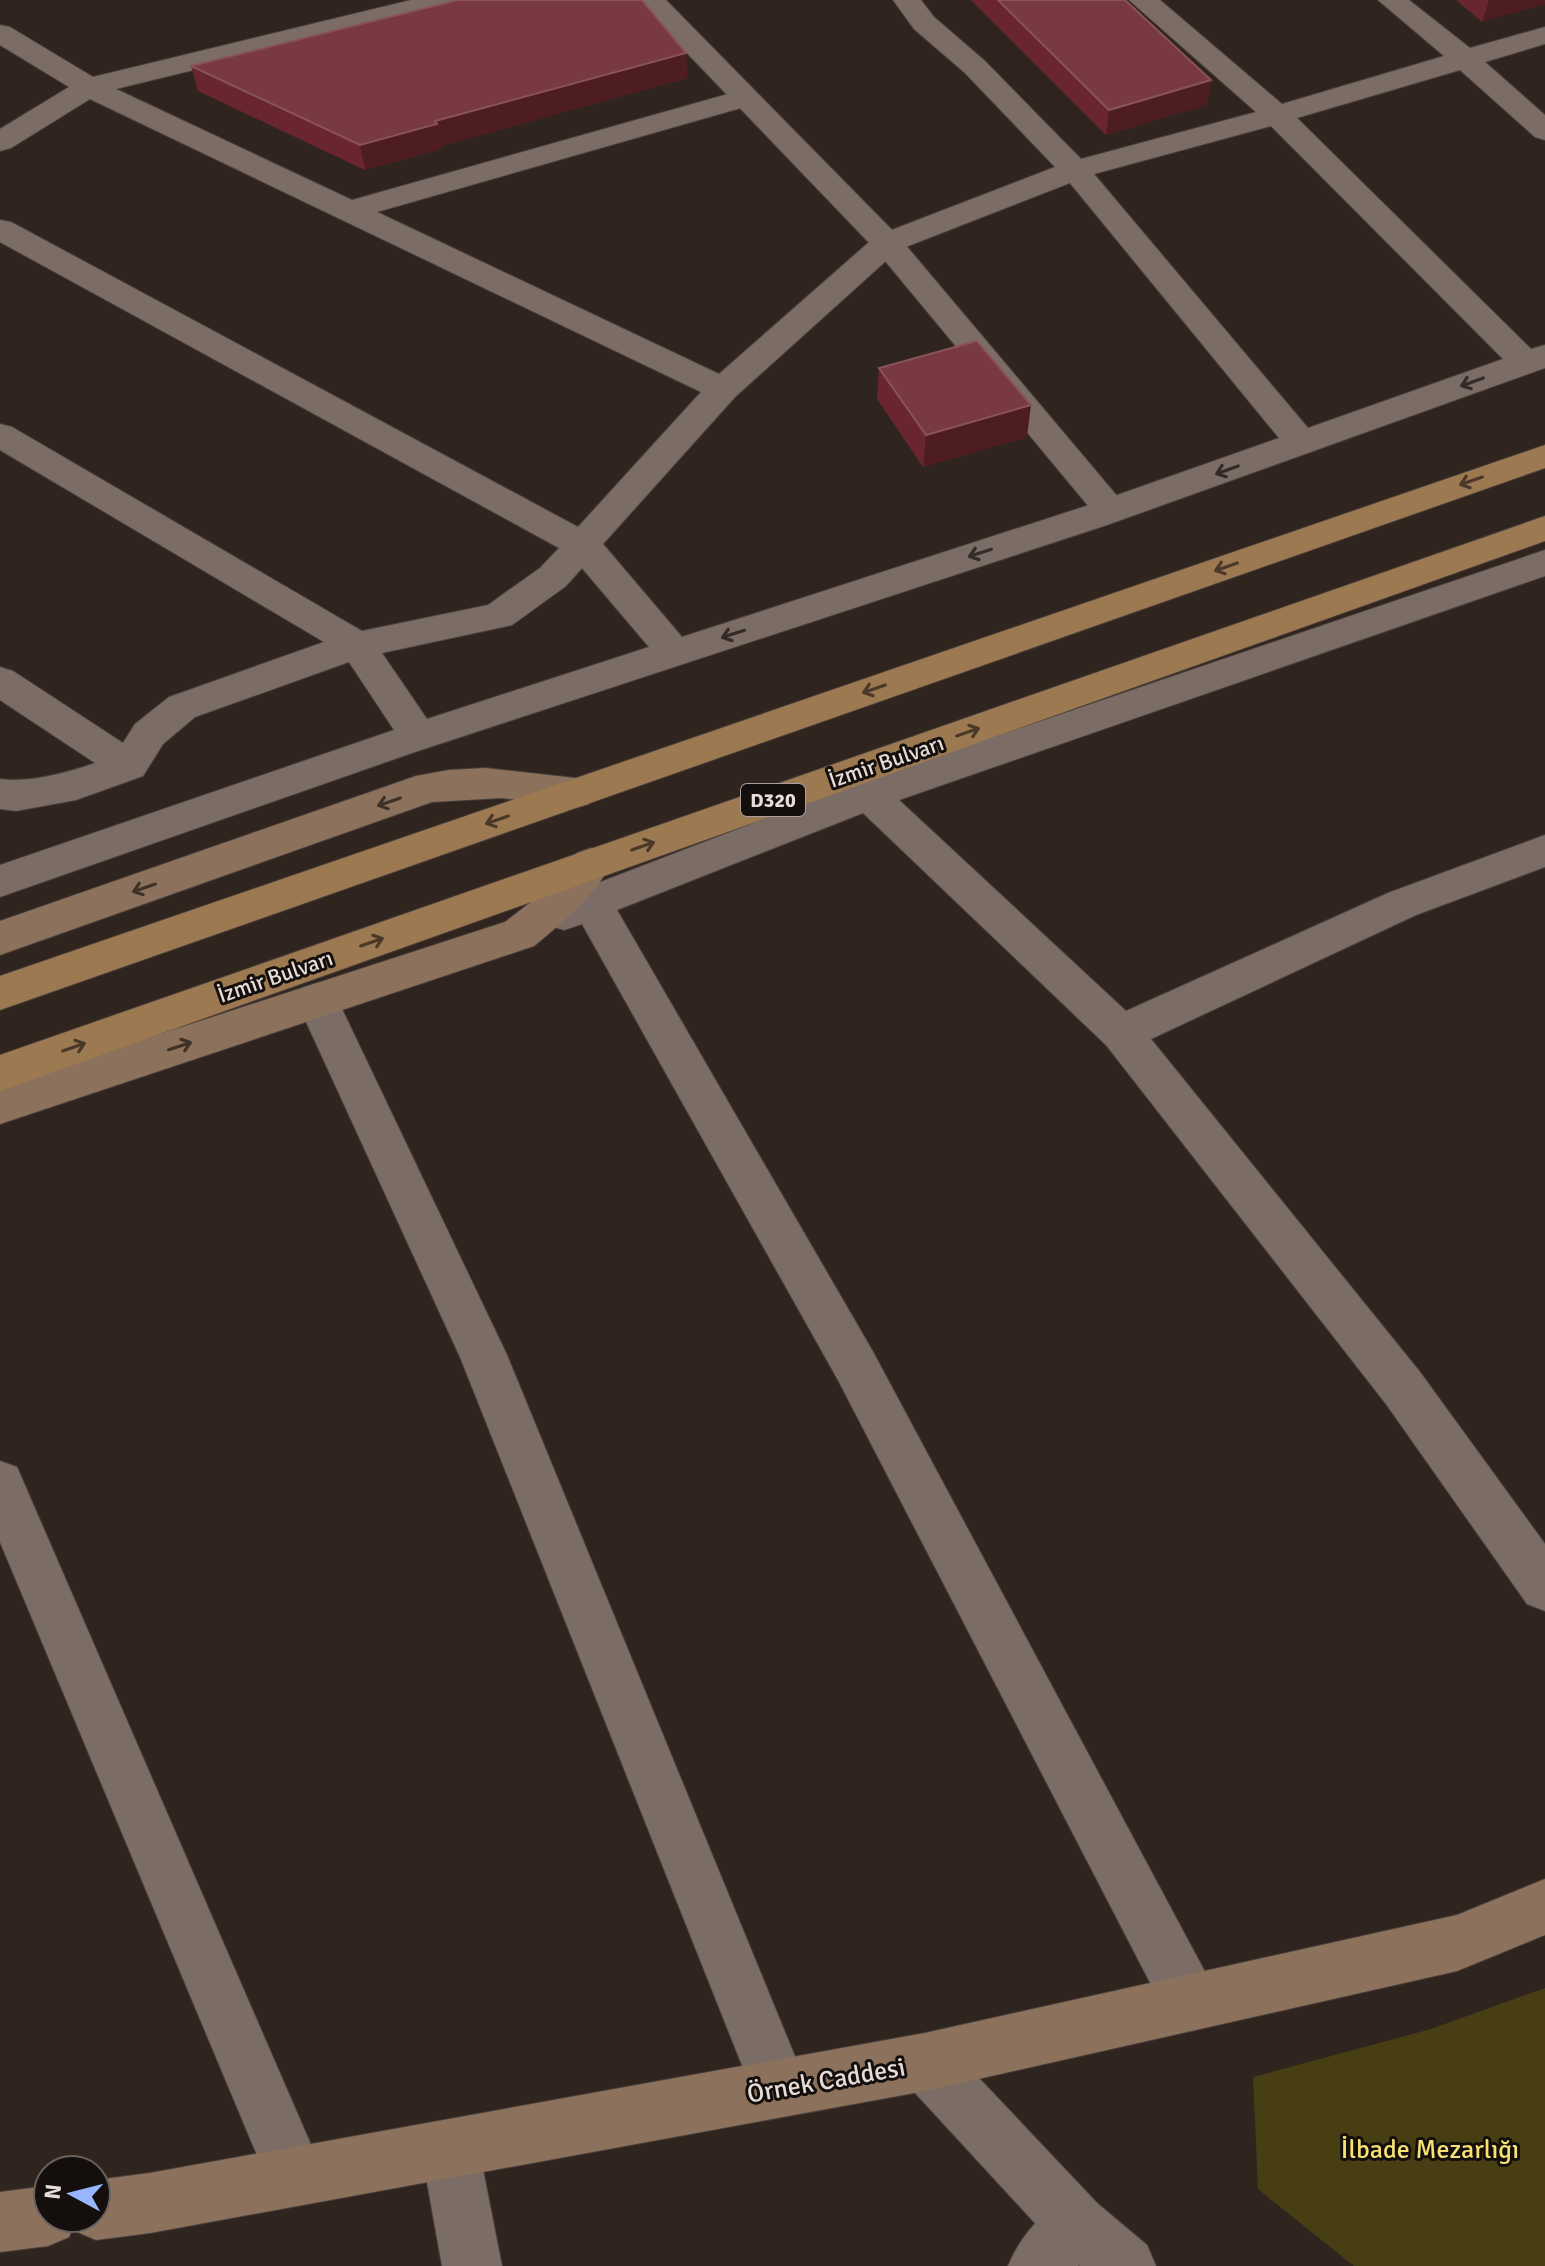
<svg xmlns="http://www.w3.org/2000/svg" width="1545" height="2266" font-family="Signika,sans-serif">
<style>
.green{fill:#473f13}
.lines{fill:none;stroke-linecap:round;stroke-linejoin:round}
.minor-casing{stroke:#493f3b;stroke-width:2}
.tertiary-casing{stroke:#493f3b;stroke-width:2}
.secondary-casing{stroke:#493f3b;stroke-width:2}
.primary-casing{stroke:#493f3b;stroke-width:2}
.minor{fill:#7b6c66;fill-rule:evenodd}
.tertiary{fill:#7b6c66;fill-rule:evenodd}
.secondary{fill:#8c725c;fill-rule:evenodd}
.primary{fill:#9c7951;fill-rule:evenodd}
.wall{fill:#6a2630}
.shaded-wall{fill:#4d1d21}
.building{fill:#783942;stroke:#89535a;stroke-width:2}
.oneway{stroke:#332b27}
.oneway2{stroke:#4a3928}
.oneway3{stroke:#3e3228}
.labels{text-anchor:middle;stroke-width:6;stroke-linejoin:round;paint-order:stroke}
.shield{fill:#140f0c;stroke:#a79f9c;stroke-width:2}
.shield-label{font-size:20px;font-weight:bold;fill:#e6ddd9}
.street-label{font-size:22px;fill:#e6ddd9;stroke:#140f0c}
.near-street-label{font-size:26px;fill:#e6ddd9;stroke:#140f0c}
.near-park-label{font-size:26px;fill:#f6e172;stroke:#140f0c}
</style>
<rect width="100%" height="100%" fill="#30241f"/>
<!-- green -->
<polygon class="green" points="1545,1988 1545,2266 1354,2266 1258,2189 1253,2077 1431,2029"/>
<g class="lines">
<defs>
<g id="minor">
<path d="M411 0H459L455 6 116 89 352 200 735 92 745 89 755 92 760 98 755 104 377 212 719 374 876 236 1055 167 965 73 914 29 893 0H921L934 17 985 61 1081 159 1256 112 1129 0H1160L1282 104 1444 56 1378 0H1409L1470 48 1545 27V44L1485 62 1545 115V140L1535 137 1460 70 1297 118 1531 349 1545 345V368L1107 525 412 753 0 897V865L394 730 349 662 195 717 163 744 143 776 76 800 16 811 0 809V779C31 783 66 773 95 763L0 700V667L13 671 123 743 135 724 169 697 324 642 0 450V424L12 427 362 631 488 605 540 568 559 548 0 242V220L11 222 578 527 701 392 90 99 11 148 0 151V129L69 87 0 45V25L10 27 93 77ZM1271 126 1503 359 1308 428 1094 174ZM1070 183 1279 438 1083 507 682 637 603 544 735 397 898 250ZM582 568 649 647 427 719 382 653 512 625 566 586Z"/>
<polygon points="1545,550 1545,576 899,800 1126,1011 1388,893 1545,835 1545,867 1416,915 1151,1039 1420,1372 1545,1544 1545,1611 1527,1604 1386,1404 1106,1045 863,813 617,910 872,1350 1211,1983 1219,2003 1211,2023 1191,2031 1171,2023 838,1380 582,924 564,930 550,926 544,914 550,902 577,891 855,784"/>
<polygon points="317,983 332,988 507,1355 808,2088 799,2108 779,2117 759,2108 460,1357 296,1000 302,988"/>
<polygon points="0,1461 17,1467 325,2177 317,2198 296,2206 275,2198 0,1542"/>
<polygon points="450,2120 471,2128 479,2149 502,2266 442,2266 421,2149 429,2128"/>
<path d="M1076 2194 1097 2203 1106 2224 1097 2245 1078 2266H1008C1021 2235 1045 2207 1076 2194Z"/>
</g>
<g id="tertiary">
<polygon points="636,0 666,0 898,236 1123,503 1129,511 1123,519 1111,523 1099,519 876,250"/>
<polygon points="925,2033 945,2042 1097,2203 1147,2245 1156,2266 1080,2266 1055,2245 905,2082 896,2062 905,2042"/>
</g>
<g id="secondary">
<polygon points="485,768 575,778 589,782 595,793 589,804 575,808 502,798 432,802 0,955 0,921 416,776 449,770"/>
<path d="M591 848 605 853 611 864C593 898 563 922 534 946L0 1124V1086L505 922 545 891 577 853Z"/>
<polygon points="1545,1879 1545,1935 1457,1971 925,2091 150,2233 96,2240 75,2231 73,2227 69,2237 48,2246 0,2252 0,2192 48,2186 48,2218 96,2218 96,2180 150,2173 925,2033 1457,1915"/>
</g>
<g id="primary">
<polygon points="1545,445 1545,468 0,1010 0,976"/>
<polygon points="1545,516 1545,541 0,1091 0,1055"/>
</g>
</defs>
<!-- minor casing -->
<use href="#minor" class="minor-casing"/>
<!-- tertiary casing -->
<use href="#tertiary" class="tertiary-casing"/>
<!-- secondary casing -->
<use href="#secondary" class="secondary-casing"/>
<!-- primary casing -->
<use href="#primary" class="primary-casing"/>
<!-- minor -->
<use href="#minor" class="minor"/>
<!-- tertiary -->
<use href="#tertiary" class="tertiary"/>
<!-- secondary -->
<use href="#secondary" class="secondary"/>
<!-- primary -->
<use href="#primary" class="primary"/>
</g>
<!-- wall -->
<g class="wall">
<polygon points="971,0 1125,0 1211,80 1206,105 1106,135"/>
<polygon points="1456,0 1545,0 1482,22"/>
<polygon points="686,53 687,78 441,146 441,149 365,170 198,91 191,66"/>
<polygon points="879,368 1027,437 923,467 877,399"/>
</g>
<!-- shaded-wall -->
<g class="shaded-wall">
<polygon points="1489,0 1545,0 1545,4 1482,22"/>
<polygon points="686,53 687,78 441,146 441,149 365,170 360,145 435,121"/>
<polygon points="1211,80 1206,105 1106,135 1109,110"/>
<polygon points="1031,405 1027,437 923,467 926,435"/>
</g>
<!-- building -->
<g class="building">
<polygon points="458,0 642,0 686,53 435,121 437,124 360,145 191,66"/>
<polygon points="998,0 1125,0 1211,80 1109,110"/>
<polygon points="977,341 1031,405 926,435 879,368"/>
</g>
<!-- one-way arrows -->
<defs><path id="oneway-shaft" d="M-6 0H5M1.5-3L5.5 0L1.5 3" fill="none" stroke-width="1.6" stroke-linecap="round" stroke-linejoin="round" transform="scale(2)"/></defs>
<g class="oneway">
<use href="#oneway-shaft" transform="translate(1472 382) rotate(160)"/>
<use href="#oneway-shaft" transform="translate(1227 470) rotate(160)"/>
<use href="#oneway-shaft" transform="translate(980 553) rotate(162)"/>
<use href="#oneway-shaft" transform="translate(733 634) rotate(162)"/>
</g>
<g class="oneway2">
<use href="#oneway-shaft" transform="translate(1471 481) rotate(161)"/>
<use href="#oneway-shaft" transform="translate(1226 567) rotate(161)"/>
<use href="#oneway-shaft" transform="translate(874 689) rotate(161)"/>
<use href="#oneway-shaft" transform="translate(968 732) rotate(-19)"/>
<use href="#oneway-shaft" transform="translate(497 820) rotate(161)"/>
<use href="#oneway-shaft" transform="translate(643 846) rotate(-19)"/>
<use href="#oneway-shaft" transform="translate(372 942) rotate(-19)"/>
<use href="#oneway-shaft" transform="translate(74 1047) rotate(-19)"/>
</g>
<g class="oneway3">
<use href="#oneway-shaft" transform="translate(389 802) rotate(161)"/>
<use href="#oneway-shaft" transform="translate(144 888) rotate(161)"/>
<use href="#oneway-shaft" transform="translate(180 1046) rotate(-18)"/>
</g>
<g class="labels">
<!-- shield labels -->
<rect class="shield" x="741" y="784" width="64" height="32" rx="6"/>
<g class="shield-label">
<text x="773" y="807">D320</text>
</g>
<!-- street labels -->
<g class="street-label">
<text transform="translate(886 761) rotate(-19)" y="8">İzmir Bulvarı</text>
<text transform="translate(275 976) rotate(-19)" y="8">İzmir Bulvarı</text>
</g>
<!-- near-street labels -->
<g class="near-street-label">
<text transform="translate(826 2080) rotate(-10)" y="9">Örnek Caddesi</text>
</g>
<!-- near-park labels -->
<g class="near-park-label">
<text x="1430" y="2158">İlbade Mezarlığı</text>
</g>
</g>
<!-- north arrow -->
<g transform="translate(72 2194) rotate(277)"><circle r="38" fill="#140f0c" stroke="#68615e" stroke-width="2"/>
<path d="M0-6L14 30L0 20L-14 30Z" fill="#97b6fd"/>
<text y="-12" font-size="22" font-weight="bold" text-anchor="middle" fill="#e6ddd9">N</text>
</g>
</svg>
